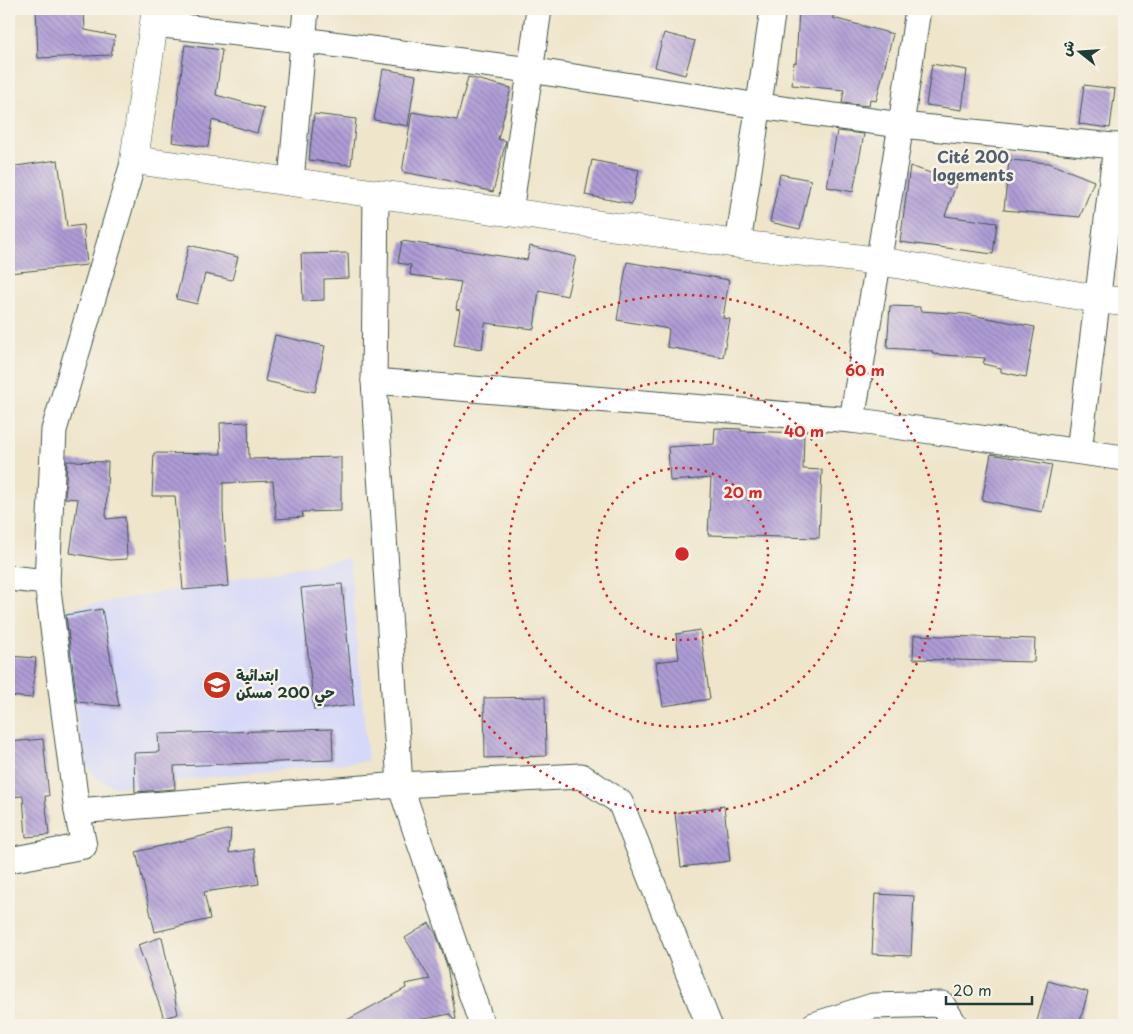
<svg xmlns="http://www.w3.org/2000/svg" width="1133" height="1034" font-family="'Playpen Sans','Playpen Sans Arabic',sans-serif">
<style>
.built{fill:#d5d8f9}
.building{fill:url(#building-back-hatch)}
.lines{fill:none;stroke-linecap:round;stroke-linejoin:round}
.street-casing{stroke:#3e564a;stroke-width:27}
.secondary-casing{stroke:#3e564a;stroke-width:29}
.street{stroke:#fff;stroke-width:25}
.secondary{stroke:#fff;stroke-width:28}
.ring{fill:none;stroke:#d62828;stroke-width:2.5;stroke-dasharray:2.5 5}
.labels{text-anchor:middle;stroke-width:5;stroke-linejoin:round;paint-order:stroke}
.poi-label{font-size:15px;font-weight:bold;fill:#1f3d34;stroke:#f7f3e8;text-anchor:start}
.neighbourhood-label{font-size:16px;font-weight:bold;fill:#515e6d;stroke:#f7f3e8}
.centre{fill:#d62828;stroke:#f7f3e8;stroke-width:2.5}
.ring-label{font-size:15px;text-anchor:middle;font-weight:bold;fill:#d62828;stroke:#f7f3e8;stroke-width:5;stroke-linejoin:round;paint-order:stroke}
</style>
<defs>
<pattern id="building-back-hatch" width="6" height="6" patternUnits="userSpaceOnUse" patternTransform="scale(1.25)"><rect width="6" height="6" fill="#af9cd6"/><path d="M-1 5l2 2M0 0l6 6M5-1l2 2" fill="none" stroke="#8e80ae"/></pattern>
</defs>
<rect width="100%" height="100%" fill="#f7f3e8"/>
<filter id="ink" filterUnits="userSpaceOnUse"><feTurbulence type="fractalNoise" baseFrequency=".02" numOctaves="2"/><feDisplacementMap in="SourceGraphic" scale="10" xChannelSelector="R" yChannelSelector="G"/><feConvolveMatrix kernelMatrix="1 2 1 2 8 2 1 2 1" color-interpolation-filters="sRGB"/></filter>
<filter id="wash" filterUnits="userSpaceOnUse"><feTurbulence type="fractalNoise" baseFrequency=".0096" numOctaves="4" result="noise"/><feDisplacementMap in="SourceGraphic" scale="20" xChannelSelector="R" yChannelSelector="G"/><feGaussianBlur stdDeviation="1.12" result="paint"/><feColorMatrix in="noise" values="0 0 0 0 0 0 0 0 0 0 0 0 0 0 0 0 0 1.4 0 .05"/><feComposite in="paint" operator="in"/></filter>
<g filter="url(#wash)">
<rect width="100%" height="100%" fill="#eee5ca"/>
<!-- built -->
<polygon class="built" points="349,558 368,761 114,787 97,778 83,762 62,610"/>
<g id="blocks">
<!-- building -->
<g class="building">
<polygon points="36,9 84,9 85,30 115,36 111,55 38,58"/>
<polygon points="799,9 834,9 833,18 893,34 876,101 870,99 869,106 842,103 844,90 792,85 794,62 796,63"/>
<polygon points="664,33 695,41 685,75 655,67"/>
<polygon points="185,45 222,50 216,95 264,108 257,133 212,120 208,147 172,142"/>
<polygon points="932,64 967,70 962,110 926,105"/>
<polygon points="383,69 416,75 408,126 374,120"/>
<polygon points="468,77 511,88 498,139 506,141 493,192 446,180 402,172 412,112 457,120"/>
<polygon points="1084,85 1115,89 1110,128 1079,124"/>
<polygon points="314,114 356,119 351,165 309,160"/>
<polygon points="837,131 864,134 853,192 827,187"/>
<polygon points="58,160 67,227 83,225 87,265 9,273 9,167"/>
<polygon points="592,160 639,170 632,204 585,195"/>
<polygon points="1009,160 1049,163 1094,181 1080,217 1004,210"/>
<polygon points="910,166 957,182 945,216 997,223 993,254 900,242"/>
<polygon points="780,174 811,180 800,229 770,222"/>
<polygon points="402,241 527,260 530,246 576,257 567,296 539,290 534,329 485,323 482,349 454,345 460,310 456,309 461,282 410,275 411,265 398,263"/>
<polygon points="189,245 238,257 232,280 205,274 197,304 176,299"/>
<polygon points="348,253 349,278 324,279 324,300 303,301 301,254"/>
<polygon points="627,262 729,280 723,318 730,319 723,357 667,347 669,329 617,320"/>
<polygon points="890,306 920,307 920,311 966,314 1035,327 1026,377 1001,372 1001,368 983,364 985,358 932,354 933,351 887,348"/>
<polygon points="275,335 325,346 315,392 265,381"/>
<polygon points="248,422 249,459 341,457 341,511 302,512 303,517 276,519 273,481 223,483 223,512 229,586 183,590 175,496 152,496 154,453 221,454 220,423"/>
<polygon points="715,428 741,429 741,431 804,433 803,469 822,470 819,538 708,535 711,478 670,481 668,447 714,444"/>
<polygon points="991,454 1052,465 1042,512 982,500"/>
<polygon points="67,461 108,462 106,519 125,517 127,559 110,560 70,553 78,499 65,498"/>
<polygon points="342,584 354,705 314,710 301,588"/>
<polygon points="102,609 119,706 77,702 66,615"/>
<polygon points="700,630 710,699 663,706 656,662 679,659 676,634"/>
<polygon points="914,635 1035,639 1034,662 913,659"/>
<polygon points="9,656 36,658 32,698 9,696"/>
<polygon points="545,697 546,756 485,758 484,698"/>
<polygon points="332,729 333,760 174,766 175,789 135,792 134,753 159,752 158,734"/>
<polygon points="43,739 49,796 45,796 49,835 26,837 23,796 9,797 9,742"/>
<polygon points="724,806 730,861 681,867 675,813"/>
<polygon points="231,829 229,853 254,849 259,884 204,892 210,919 155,932 136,852"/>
<polygon points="875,894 914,896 911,956 872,954"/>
<polygon points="429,923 436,934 447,966 456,1019 454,1020 450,1014 393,1025 338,1025 406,988 405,984 430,979 405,938"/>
<polygon points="162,937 178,1014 164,1018 138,945"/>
<polygon points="1048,981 1088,992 1079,1025 1036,1025"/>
</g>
</g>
</g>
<g filter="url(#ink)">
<use href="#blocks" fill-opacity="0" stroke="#3e564a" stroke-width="1"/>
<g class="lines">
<defs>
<g id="street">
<polyline points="154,24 302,40 530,70 759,106 901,125 1124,147"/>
<polyline points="291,181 306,9"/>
<polyline points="376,193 374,381 400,785 482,1025"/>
<polyline points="510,212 539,9"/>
<polyline points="738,244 773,9"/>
<polyline points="374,381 852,420 1124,458"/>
<polyline points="852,420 901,125 918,9"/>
<polyline points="1079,451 1116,146"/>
<polyline points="9,578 47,582"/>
<polyline points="77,811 400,785 581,776 620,802 709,1025"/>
<polyline points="9,860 84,846 77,811 47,582 54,430 134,160"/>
<polyline points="814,1025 873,1006 942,1004 955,1025"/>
</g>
<polyline id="secondary" points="156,9 134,160 738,244 879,261 1098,299 1124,302"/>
</defs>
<!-- street casing -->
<use href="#street" class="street-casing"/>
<!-- secondary casing -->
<use href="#secondary" class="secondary-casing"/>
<!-- street -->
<use href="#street" class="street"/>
<!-- secondary -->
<use href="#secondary" class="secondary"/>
</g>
</g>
<!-- distance rings -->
<g class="ring">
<circle cx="682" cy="554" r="86"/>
<circle cx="682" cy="554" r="173"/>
<circle cx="682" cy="554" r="259"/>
</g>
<!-- icons -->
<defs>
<symbol id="school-disc" viewBox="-11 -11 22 22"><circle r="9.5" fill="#c8321e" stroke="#f7f3e8"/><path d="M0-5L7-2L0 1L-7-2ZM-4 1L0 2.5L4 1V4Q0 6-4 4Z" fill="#fff"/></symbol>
</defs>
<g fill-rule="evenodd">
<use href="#school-disc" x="201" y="669" width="32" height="32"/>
</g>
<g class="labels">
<!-- poi labels -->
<g class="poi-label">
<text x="236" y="681">ابتدائية<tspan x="236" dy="17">حي 200 مسكن</tspan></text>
</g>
<!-- neighbourhood labels -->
<g class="neighbourhood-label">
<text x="973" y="163">Cité 200<tspan x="973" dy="18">logements</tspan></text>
</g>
</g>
<circle cx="682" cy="554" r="8" class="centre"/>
<g class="ring-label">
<text x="865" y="376">60 m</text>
<text x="804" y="437">40 m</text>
<text x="743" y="498">20 m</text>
</g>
<!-- margin -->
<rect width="1133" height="1034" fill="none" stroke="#f7f3e8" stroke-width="30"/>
<!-- north arrow -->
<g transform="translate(1080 52) rotate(287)" stroke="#f7f3e8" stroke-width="4" paint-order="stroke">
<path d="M0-4L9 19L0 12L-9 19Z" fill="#1f3d34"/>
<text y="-8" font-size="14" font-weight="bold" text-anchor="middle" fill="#1f3d34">ش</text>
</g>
<!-- scale -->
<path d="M946 996v8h86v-8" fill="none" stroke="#1f3d34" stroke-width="2.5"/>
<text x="953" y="996" font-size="15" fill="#1f3d34" stroke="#f7f3e8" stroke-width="4" paint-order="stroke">20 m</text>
</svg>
